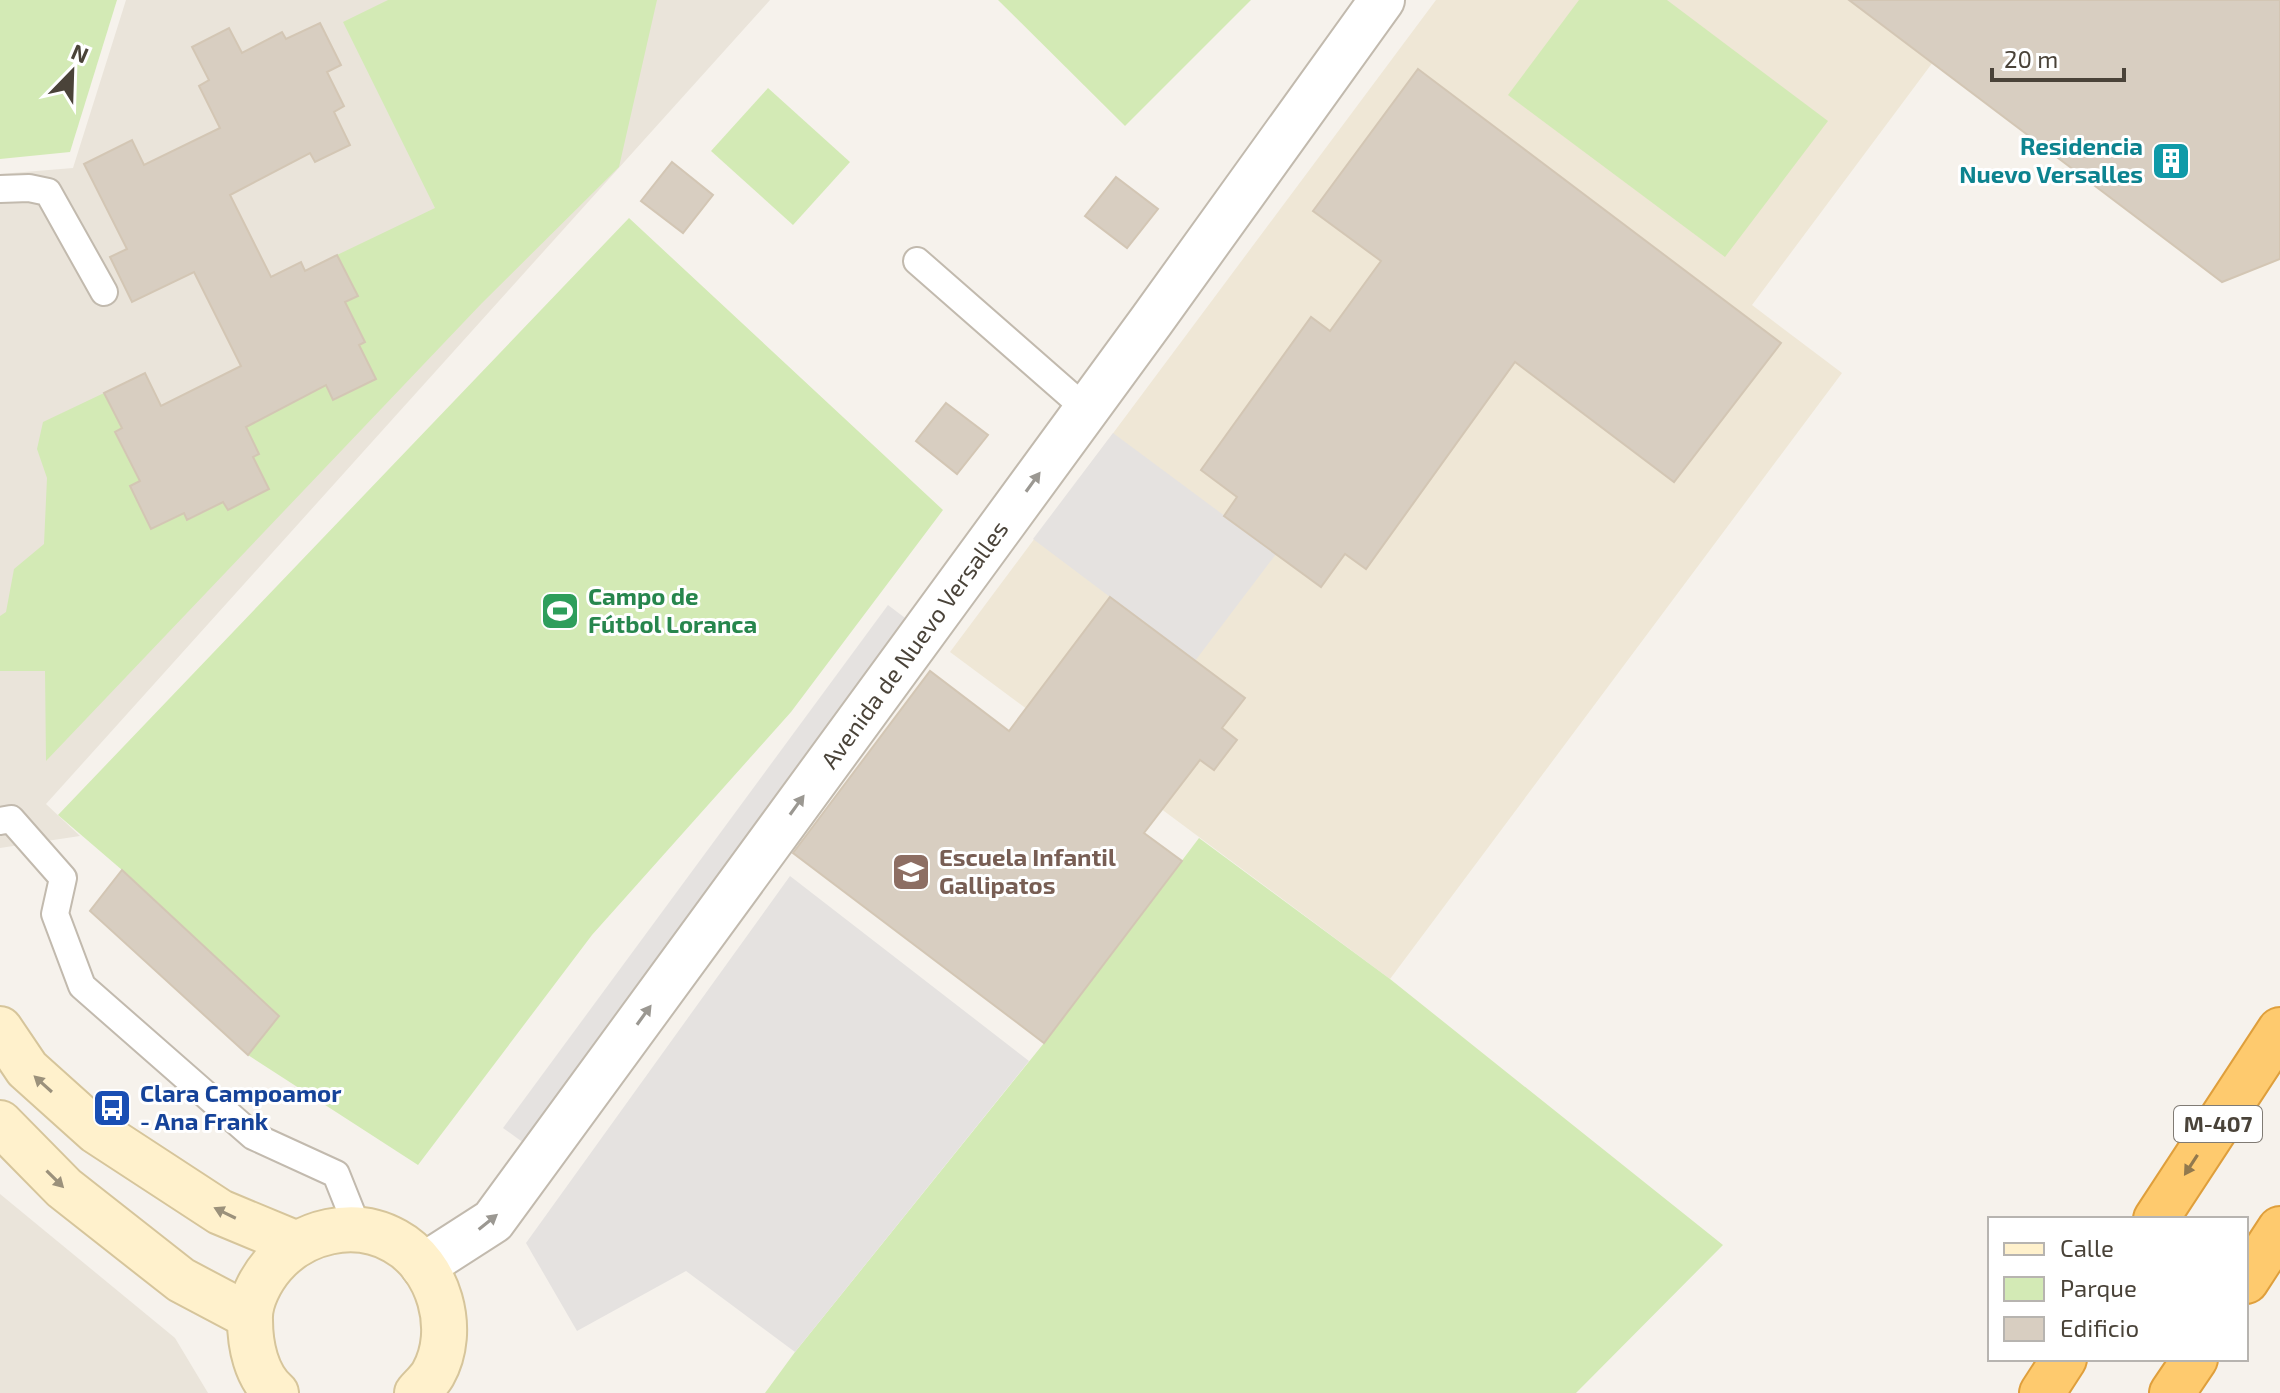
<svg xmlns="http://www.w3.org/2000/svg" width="2280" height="1393" font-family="'Exo 2',sans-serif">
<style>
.residential{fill:#eae4da}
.education{fill:#efe7d6}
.green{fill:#d3eab5}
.parking{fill:#e5e2e0}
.building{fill:#d8cec1;stroke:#d3c6b4;stroke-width:2}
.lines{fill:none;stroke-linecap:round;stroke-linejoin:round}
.lane-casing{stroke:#c2baae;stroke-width:30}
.street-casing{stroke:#c2baae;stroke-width:48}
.secondary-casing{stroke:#d6c59b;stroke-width:48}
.highway-casing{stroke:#df9f3c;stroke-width:48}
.lane{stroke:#fff;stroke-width:26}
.street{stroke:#fff;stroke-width:44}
.secondary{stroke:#fff1cc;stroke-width:44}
.highway{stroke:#feca6e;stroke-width:44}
.oneway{fill:#9b9892}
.oneway2{fill:#9b917b}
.oneway3{fill:#92794e}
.labels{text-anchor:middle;stroke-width:6;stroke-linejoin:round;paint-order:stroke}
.shield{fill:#fff;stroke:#807b74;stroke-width:2}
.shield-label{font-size:22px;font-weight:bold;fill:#4a4339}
.culture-label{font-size:24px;font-weight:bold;fill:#0d838f;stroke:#fff;text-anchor:end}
.leisure-label{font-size:24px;font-weight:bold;fill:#27864d;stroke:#fff;text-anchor:start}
.street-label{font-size:24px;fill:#4a4339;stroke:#fff}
.education-label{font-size:24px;font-weight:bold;fill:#785e54;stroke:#fff;text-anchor:start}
.transit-label{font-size:24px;font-weight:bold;fill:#164399;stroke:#fff;text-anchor:start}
</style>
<rect width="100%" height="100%" fill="#f6f2ec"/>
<!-- residential -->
<g class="residential">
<polygon points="126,0 770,0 46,804 80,836 0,848 0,174 73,168"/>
<polygon points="0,1194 175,1338 208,1393 0,1393"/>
</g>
<!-- education -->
<polygon class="education" points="1436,0 1849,0 1933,62 1752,305 1842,373 1390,979 950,652"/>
<!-- green -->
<g class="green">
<polygon points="0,0 117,0 70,152 0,159"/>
<polygon points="388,0 657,0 619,167 482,303 46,761 45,671 0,671 0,616 6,612 14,569 44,544 47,478 37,449 43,422 104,393 122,428 115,432 126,455 148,477 130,487 152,529 184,513 188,520 210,509 220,496 228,510 269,489 253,457 259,453 247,429 235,418 323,380 334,400 376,379 359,345 364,342 351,314 339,306 358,296 337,255 435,208 343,22"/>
<polygon points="998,0 1251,0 1125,126"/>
<polygon points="1579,0 1667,0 1828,121 1725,257 1508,95"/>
<polygon points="768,88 850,162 793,225 711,151"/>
<polygon points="629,218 943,510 791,712 592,935 418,1165 248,1055 90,911 122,870 58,815"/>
<polygon points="1199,838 1390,979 1723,1245 1576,1393 765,1393 795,1352 1044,1043"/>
</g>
<!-- parking -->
<g class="parking">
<polygon points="1113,433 1276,554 1195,661 1033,539"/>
<polygon points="888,605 913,624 528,1146 503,1128"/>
<polygon points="790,876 1029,1061 795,1352 686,1271 577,1331 526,1243"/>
</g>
<!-- building -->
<g class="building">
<polygon points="1849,0 2280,0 2280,259 2222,282"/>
<polygon points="320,23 341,65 327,72 344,106 334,112 350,145 315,162 310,153 230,195 271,277 301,262 305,271 337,255 358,296 345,302 365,342 359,345 376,379 333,400 326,385 246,427 259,454 253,457 269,489 228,510 223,502 187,520 184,513 151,529 130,486 140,481 115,432 122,428 104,393 145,373 161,406 241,366 194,272 132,302 110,257 127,249 84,164 132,140 144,165 220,128 199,86 209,80 192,47 229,28 242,53 282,32 286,39"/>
<polygon points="1418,69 1781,343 1674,482 1515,362 1366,569 1345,554 1321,587 1224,516 1237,497 1201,470 1311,317 1330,331 1381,261 1313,211"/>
<polygon points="672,162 713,195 683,233 641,201"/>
<polygon points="1116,177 1158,209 1127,248 1085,216"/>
<polygon points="946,403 988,435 957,474 916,441"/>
<polygon points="1110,597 1245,698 1222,728 1237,740 1214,770 1200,760 1144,833 1182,861 1044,1043 793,853 930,671 1009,731"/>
<polygon points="122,870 279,1016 248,1055 90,911"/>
</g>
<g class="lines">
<defs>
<g id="lane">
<polyline points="0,189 29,188 48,192 104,292"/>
<polyline points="917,261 1087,410"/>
<polyline points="0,821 11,819 63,878 55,914 82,986 253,1136 336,1174 358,1229"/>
</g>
<polyline id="street" points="423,1266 493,1221 1152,320 1382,0"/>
<g id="secondary">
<polyline points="0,1029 27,1069 96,1131 220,1212 297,1244"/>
<polyline points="0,1123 64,1188 181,1280 249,1316"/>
<path d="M276 1393C256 1376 250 1345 250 1320 249 1301 261 1279 273 1265 302 1231 354 1218 395 1241 439 1265 458 1330 433 1374 429 1381 422 1387 417 1393"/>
</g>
<g id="highway">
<polyline points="2156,1219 2280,1030"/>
<polyline points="2246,1281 2280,1229"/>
<polyline points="2042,1393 2064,1359"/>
<polyline points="2172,1393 2195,1359"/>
</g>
</defs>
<!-- lane casing -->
<use href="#lane" class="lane-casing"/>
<!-- street casing -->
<use href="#street" class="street-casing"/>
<!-- secondary casing -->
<use href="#secondary" class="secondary-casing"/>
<!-- highway casing -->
<use href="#highway" class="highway-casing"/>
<!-- lane -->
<use href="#lane" class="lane"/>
<!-- street -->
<use href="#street" class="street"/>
<!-- secondary -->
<use href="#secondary" class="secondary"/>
<!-- highway -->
<use href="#highway" class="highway"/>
</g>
<!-- one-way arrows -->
<defs><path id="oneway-solid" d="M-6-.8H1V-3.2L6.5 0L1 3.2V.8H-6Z" transform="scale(2)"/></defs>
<g class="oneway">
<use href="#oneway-solid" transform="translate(1033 482) rotate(-54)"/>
<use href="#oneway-solid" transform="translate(797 805) rotate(-54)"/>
<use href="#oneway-solid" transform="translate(644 1015) rotate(-54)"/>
<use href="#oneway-solid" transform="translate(488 1222) rotate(-39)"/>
</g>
<g class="oneway2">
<use href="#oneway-solid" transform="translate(43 1084) rotate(-138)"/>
<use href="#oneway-solid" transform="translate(55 1179) rotate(45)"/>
<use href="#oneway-solid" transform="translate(225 1213) rotate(-154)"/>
</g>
<use class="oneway3" href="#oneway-solid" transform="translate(2191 1165) rotate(123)"/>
<!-- icons -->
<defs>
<symbol id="building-square" viewBox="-11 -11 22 22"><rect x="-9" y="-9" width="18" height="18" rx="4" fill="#0f9aa8" stroke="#fff"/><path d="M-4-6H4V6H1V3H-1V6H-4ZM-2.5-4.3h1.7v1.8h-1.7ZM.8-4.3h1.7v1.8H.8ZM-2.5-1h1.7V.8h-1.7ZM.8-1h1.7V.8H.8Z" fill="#fff"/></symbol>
<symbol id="stadium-square" viewBox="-11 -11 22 22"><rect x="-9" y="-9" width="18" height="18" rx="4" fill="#2e9e5b" stroke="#fff"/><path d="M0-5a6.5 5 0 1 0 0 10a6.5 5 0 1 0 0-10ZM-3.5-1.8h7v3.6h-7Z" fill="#fff"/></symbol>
<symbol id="school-square" viewBox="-11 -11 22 22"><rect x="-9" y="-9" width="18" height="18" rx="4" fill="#8d6e63" stroke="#fff"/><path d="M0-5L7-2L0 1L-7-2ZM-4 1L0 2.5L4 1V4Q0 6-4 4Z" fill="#fff"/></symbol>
<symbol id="bus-square" viewBox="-11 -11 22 22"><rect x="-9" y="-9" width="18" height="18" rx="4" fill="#1a4fb4" stroke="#fff"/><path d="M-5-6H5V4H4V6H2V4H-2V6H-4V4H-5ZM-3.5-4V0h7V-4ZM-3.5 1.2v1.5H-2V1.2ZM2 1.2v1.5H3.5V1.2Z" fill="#fff"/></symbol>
</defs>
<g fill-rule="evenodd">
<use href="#building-square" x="2149" y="139" width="44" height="44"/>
<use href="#stadium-square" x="538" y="589" width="44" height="44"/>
<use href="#school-square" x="889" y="850" width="44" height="44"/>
<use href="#bus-square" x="90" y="1086" width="44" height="44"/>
</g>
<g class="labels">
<!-- shield labels -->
<rect class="shield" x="2174" y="1106" width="88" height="36" rx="6"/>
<g class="shield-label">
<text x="2218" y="1132">M-407</text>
</g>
<!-- culture labels -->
<g class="culture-label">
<text x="2143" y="155">Residencia<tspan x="2143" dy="28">Nuevo Versalles</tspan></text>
</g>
<!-- leisure labels -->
<g class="leisure-label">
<text x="588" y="605">Campo de<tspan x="588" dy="28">Fútbol Loranca</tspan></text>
</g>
<!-- street labels -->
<g class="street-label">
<text transform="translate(915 645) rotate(-54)" y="8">Avenida de Nuevo Versalles</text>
</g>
<!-- education labels -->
<g class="education-label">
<text x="939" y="866">Escuela Infantil<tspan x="939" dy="28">Gallipatos</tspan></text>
</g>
<!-- transit labels -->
<g class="transit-label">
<text x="140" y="1102">Clara Campoamor<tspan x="140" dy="28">- Ana Frank</tspan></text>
</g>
</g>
<!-- legend -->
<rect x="1988" y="1217" width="260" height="144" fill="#ffffff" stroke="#b7b4b0" stroke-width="2"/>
<rect x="2004" y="1243" width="40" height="12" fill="#fff1cc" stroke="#b7b4b0" stroke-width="2"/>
<text x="2060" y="1257" font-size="24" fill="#4a4339">Calle</text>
<rect x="2004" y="1277" width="40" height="24" fill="#d3eab5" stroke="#b7b4b0" stroke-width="2"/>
<text x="2060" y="1297" font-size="24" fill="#4a4339">Parque</text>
<rect x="2004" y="1317" width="40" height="24" fill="#d8cec1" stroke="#b7b4b0" stroke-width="2"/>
<text x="2060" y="1337" font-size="24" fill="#4a4339">Edificio</text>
<!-- north arrow -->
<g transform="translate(72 72) rotate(23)" stroke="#ffffff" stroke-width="6" paint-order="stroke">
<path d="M0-6L14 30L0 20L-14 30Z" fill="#4a4339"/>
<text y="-12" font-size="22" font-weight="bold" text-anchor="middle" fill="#4a4339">N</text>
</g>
<!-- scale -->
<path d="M1992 68v12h132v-12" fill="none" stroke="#4a4339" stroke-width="4"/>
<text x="2004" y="68" font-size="24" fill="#4a4339" stroke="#ffffff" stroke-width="6" paint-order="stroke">20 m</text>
</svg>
